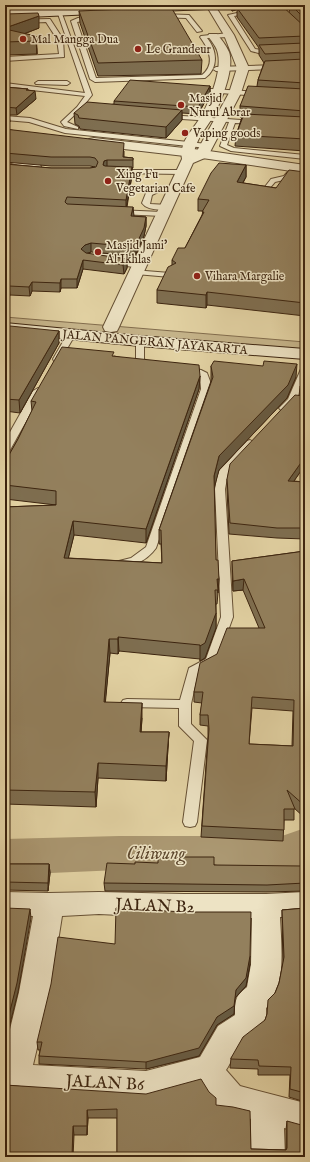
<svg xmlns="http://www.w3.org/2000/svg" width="310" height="1162" font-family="'IM FELL English',serif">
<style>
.green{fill:#c7b68c;stroke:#826d4e}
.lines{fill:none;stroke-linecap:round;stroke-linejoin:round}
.river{fill:#ab9872;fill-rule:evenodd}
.service-casing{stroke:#665034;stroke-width:2}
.minor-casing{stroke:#665034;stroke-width:2}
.tertiary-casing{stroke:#665034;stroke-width:2}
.secondary-casing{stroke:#3c240f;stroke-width:2}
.service{fill:#ede3c4;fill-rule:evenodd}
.minor{fill:#ede3c4;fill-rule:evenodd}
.tertiary{fill:#ede3c4;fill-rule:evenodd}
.secondary{fill:#ede3c4;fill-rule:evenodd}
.wall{fill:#7e6e50;stroke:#3c240f;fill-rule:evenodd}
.shaded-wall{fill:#675a41;stroke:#3c240f}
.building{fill:#93805d;stroke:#3c240f;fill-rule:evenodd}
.poi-dot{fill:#8f2418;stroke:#ede3c4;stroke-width:1.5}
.labels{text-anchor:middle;stroke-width:3;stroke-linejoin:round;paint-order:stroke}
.far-poi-label{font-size:12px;fill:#3c240f;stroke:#ede3c4;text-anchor:start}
.far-street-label{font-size:12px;fill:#3c240f;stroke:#ede3c4}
.near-street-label{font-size:17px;fill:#3c240f;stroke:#ede3c4}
.near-water-label{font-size:18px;font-style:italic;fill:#5d472d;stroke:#ede3c4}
</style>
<rect width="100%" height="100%" fill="#e4d4a5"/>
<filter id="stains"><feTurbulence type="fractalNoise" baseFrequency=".005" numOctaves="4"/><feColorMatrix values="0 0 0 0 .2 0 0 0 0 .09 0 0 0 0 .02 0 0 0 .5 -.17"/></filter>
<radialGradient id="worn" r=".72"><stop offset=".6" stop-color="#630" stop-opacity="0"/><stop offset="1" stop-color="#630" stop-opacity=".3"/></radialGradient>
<!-- green -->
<g class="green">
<polygon points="79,5 126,5 5,12 5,8"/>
<polygon points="5,317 305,342 305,354 5,328"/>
</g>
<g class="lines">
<!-- river -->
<polygon class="river" points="305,828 305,866 289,871 119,870 5,875 5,839 119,836 282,836"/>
<defs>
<g id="service">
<polygon points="119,5 154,5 151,7 61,11 92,95 81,109 67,122 78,127 78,129 64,126 61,122 77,107 85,96 5,87 5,83 85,93 57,11 5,14 5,10"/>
<polygon points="251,10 254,12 253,13 234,16 255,49 262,50 305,47 305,51 262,54 251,51 228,15"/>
<polygon points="161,14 189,15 202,31 197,32 186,18 159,17 159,15"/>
<path d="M94 16 97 18 96 19 77 22 96 78 202 75C216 64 209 49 200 37L201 36 229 33 232 35 229 37 207 38C217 50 219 68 205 78L95 82 90 79 71 21 78 18Z"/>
<polygon points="50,19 63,39 64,57 5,61 5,57 59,54 57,39 46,22 5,24 5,20"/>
<polygon points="305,64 305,68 216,71 213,69 216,67"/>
<polygon points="38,81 67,81 70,83 67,85 36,84 35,83"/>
<polygon points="196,88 258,92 261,94 258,96 194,91 194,89"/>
<polygon points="168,115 256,121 257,122 254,124 235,123 227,145 234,148 305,155 305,159 231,151 220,146 229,122 166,118 165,117"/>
<polygon points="5,116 30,118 66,129 207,144 210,146 207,148 65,133 29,122 5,120"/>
<polygon points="294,166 297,168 288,179 275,182 269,189 265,189 264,188 271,179 284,176 292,167"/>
<polygon points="118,170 181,170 184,172 181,174 116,173 116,171"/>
<path d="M155 190 158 192 152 195 150 204 168 205V209C159 210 147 210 142 203L146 193Z"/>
<polygon points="117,210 162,212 166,214 162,216 120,214 116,212"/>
<polygon points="133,270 170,273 174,275 170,277 136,274 132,272"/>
<polygon points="71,332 75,335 61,359 60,361 54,361 53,359 68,333"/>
<polygon points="140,338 144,341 144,359 155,366 154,368 148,368 136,360 136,341"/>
<path d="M305 366C305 384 300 398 287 410H281L279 408 288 399 301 369Z"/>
<path d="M186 367 201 370 207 373 210 381 211 389 156 548C147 561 127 571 111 567L110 565 111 563 131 558 146 547 201 389 200 376 183 372 182 370Z"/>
<polygon points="38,388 43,391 10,450 5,453 5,441 33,391"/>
<polygon points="250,440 255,443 228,473 225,489 233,617 217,661 215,664 198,673 191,704 191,724 207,740 197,822 195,826 190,827 185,826 183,822 194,741 179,726 179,708 127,707 123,706 121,703 123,700 127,699 180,700 189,668 206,659 221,617 215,489 218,472 247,441"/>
</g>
<g id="minor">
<polygon points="94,138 202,150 305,165 305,173 202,158 89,145 88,142 89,139"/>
<path d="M5 153C15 155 34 157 41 166L38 172H28L27 168 5 161Z"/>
<polygon points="98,253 140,258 145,260 148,263 145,266 140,268 93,261 90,258 93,255"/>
<path d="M5 892 49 893 99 892 184 894H266L305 892V916L280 917C281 940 287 994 266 1008 268 1034 257 1031 241 1045 235 1051 231 1063 226 1070L240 1086 305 1103V1133L284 1128 285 1157H251V1119C229 1113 211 1109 201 1086L146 1101 5 1093V1050L19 992 33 916H5ZM99 914 184 918H252L251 964 247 987C235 996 235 1001 235 1015L218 1026 200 1057 146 1071 33 1065 50 992 62 916Z"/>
</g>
<path id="tertiary" d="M206 5 215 6 234 35 249 68 241 93 209 154 207 157 193 163 119 327 117 331 111 332 105 331 103 327 182 159C179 144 190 133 198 121 208 106 222 73 218 54 217 47 212 42 208 36L209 34H217C221 39 226 45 229 52 235 69 220 105 211 120 204 131 196 140 194 153L197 151 229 93 237 68 224 35Z"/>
<g id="secondary">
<polygon points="160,5 233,5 228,8 5,18 5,12"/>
<polygon points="5,323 140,336 305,349 305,359 140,346 5,333"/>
</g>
</defs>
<!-- service casing -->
<use href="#service" class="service-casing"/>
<!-- minor casing -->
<use href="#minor" class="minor-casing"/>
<!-- tertiary casing -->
<use href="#tertiary" class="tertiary-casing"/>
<!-- secondary casing -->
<use href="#secondary" class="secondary-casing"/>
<!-- service -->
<use href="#service" class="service"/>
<!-- minor -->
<use href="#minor" class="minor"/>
<!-- tertiary -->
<use href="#tertiary" class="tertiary"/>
<!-- secondary -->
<use href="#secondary" class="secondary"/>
</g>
<!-- wall -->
<g class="wall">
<path d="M231 5H305V151L235 146 236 135 242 117H240V106L257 86 258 80 264 63 259 55V48L237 17V9L232 11 230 8ZM284 7H290L289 13Z"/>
<polygon points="79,11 202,60 201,74 98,76 80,23"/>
<polygon points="5,14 39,28 24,34 36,36 37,54 5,55"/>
<polygon points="210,86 210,93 198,114 182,113 182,120 166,138 80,129 79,126 75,124 74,113 114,104 114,101"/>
<polygon points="5,87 28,89 28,91 36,99 17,115 9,115 10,122 5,126"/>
<polygon points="5,129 124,151 124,157 133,158 133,168 132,168 132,175 127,207 133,216 146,217 146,226 144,236 135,256 91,252 86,254 127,259 127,268 124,274 83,269 77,288 61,288 60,292 32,291 30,296 10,295 8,299 5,299 5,164 51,168 90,168 95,167 90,166 51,166 5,162"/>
<polygon points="246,165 246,177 243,183 276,188 305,172 305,316 207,305 206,308 157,303 157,290 172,265 172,260 185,248 202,215 203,211 198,211 198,199"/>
<polygon points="59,331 59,343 20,413 5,411 5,332"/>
<polygon points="114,356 200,376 199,389 146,543 74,535 68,558 162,563 161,544 159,544 159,530 211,381 211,366 296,377 287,398 219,470 214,486 216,560 219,579 218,593 217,604 216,604 216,628 205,658 200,661 200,659 119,651 118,654 110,653 105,702 142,718 141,732 169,732 168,747 166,781 98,778 96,807 5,804 5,507 56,505 5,499 5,462 18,439 32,411 31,401"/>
<polygon points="305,374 305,465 294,481 305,482 305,539 277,538 229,534 227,489 227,479 299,396 300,387"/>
<path d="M305 551V818L294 808V820H284L283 841 201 837 208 736V726L200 725V715L202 703 194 702V692L217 654 259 628 243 590 233 591 232 572V561ZM252 708 293 711 292 746 249 744Z"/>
<polygon points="5,864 49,864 50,873 48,891 5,890"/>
<polygon points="135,864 214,865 305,879 305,891 266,892 105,891 104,883"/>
<polygon points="305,908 305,1102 289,1097 290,1075 258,1075 258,1069 230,1068 231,1058 265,1020 275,993 279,983 283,963 282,918 282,910"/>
<polygon points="250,964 246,986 235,998 234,1014 217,1025 199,1056 146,1069 39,1064 39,1056 40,1050 38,1050 37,1042"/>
<polygon points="5,1085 216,1105 251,1149 286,1150 286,1130 287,1121 305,1157 117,1157 117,1118 88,1118 87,1135 74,1135"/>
</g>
<!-- shaded-wall -->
<g class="shaded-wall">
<polygon points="233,5 236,5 236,10 232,11"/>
<polygon points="284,5 290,5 290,7 283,7"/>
<polygon points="39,16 39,28 5,41 5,28"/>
<polygon points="36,36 37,49 37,54 36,41"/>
<polygon points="210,86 210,93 198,114 198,107"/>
<polygon points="35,91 36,99 17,115 16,108"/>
<polygon points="182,110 182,120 166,138 166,127"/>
<polygon points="9,114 10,122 5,126 5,118"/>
<polygon points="107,160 107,168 103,165 104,161"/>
<polygon points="246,165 246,177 236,194 237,182"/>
<polygon points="132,167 132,175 126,209 126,200"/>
<polygon points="133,207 134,216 131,225 131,216"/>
<polygon points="146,217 146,226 144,236 135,256 135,247"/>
<polygon points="91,243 91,252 85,254 81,249 85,245"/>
<polygon points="127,259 127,268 124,274 123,265"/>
<polygon points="83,260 83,269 77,288 77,279"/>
<polygon points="61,279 61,288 60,292 60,283"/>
<polygon points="32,282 32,291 30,296 29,287"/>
<polygon points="9,286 10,295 8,299 7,290"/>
<polygon points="207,292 207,305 206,308 206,295"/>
<polygon points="59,331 59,343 20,413 19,400"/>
<polygon points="297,364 296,377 287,398 219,470 214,489 214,476 219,456"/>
<polygon points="200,376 199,389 146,543 146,529"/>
<polygon points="305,457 305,465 287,491 288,481"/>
<polygon points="73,521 74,535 65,572 64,558"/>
<polygon points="217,579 219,579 218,593"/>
<polygon points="244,579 243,590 233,591 233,581"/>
<polygon points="216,613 216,628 205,658 200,661 200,646"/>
<polygon points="118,637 119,651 118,654"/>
<polygon points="109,639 110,653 104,717 104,702"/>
<polygon points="142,703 142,718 140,746 140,732"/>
<polygon points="169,732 168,747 166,781 166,766"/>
<polygon points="98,763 98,778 96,807 95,792"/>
<polygon points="49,864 50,873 48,891 48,883"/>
<polygon points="30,909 31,918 18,992 5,1044 5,1031"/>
<polygon points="250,956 250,964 246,986 235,998 234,1014 217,1025 199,1056 146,1069 146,1062 217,1017 236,990"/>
<polygon points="87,1110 88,1118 87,1135"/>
<polygon points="73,1126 74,1135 73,1157 72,1157"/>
</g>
<!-- building -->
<g class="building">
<polygon points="270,5 281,5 305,27 305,36 259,38 237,8"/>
<polygon points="291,5 305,5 305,19"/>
<polygon points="171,7 202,60 98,63 79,11"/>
<polygon points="38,13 39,16 5,28 5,14"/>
<polygon points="5,29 36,36 36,41 5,42"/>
<polygon points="305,43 305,52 265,54 259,45"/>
<polygon points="305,59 305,83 258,80 265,61"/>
<polygon points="130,80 210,86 198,107 114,101"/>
<polygon points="248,86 305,89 305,111 240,106"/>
<polygon points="5,87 28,89 26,90 35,91 16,108 5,107"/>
<polygon points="87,102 182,110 166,127 79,118 78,115 74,113"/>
<polygon points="5,113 9,114 5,118"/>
<polygon points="244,114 305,117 305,139 236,135"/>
<polygon points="5,129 124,143 123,157 133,158 133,160 107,160 104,161 103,165 105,166 132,167 126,200 67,197 65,202 67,204 133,207 131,216 146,217 144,228 135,247 91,243 85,245 81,249 86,253 127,259 123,265 83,260 77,279 61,279 60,283 32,282 29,287 9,286 7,290 5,290 5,164 51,168 90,168 96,167 98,162 95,158 90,157 51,157 5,153"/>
<polygon points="219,163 246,165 237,182 276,188 289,170 305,172 305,303 207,292 206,295 157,290 168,267 176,263 172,260 178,248 185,248 204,212 202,212 209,200 198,199 211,173"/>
<polygon points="10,326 59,331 19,400 5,399 5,332"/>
<polygon points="62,347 114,352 112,356 199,365 200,376 146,529 73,521 64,558 162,563 161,530 159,530 213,377 211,366 214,361 263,366 264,361 297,364 288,385 219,456 214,476 216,560 218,560 219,579 217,579 218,590 215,590 216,613 205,643 200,646 200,645 118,637 118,639 109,639 104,702 142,703 140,732 169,732 166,766 98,763 95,792 5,790 5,507 56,505 56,491 5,485 5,462 18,439 36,402 31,401"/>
<polygon points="305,374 305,388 300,387"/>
<polygon points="295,395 305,396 305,457 288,481 305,482 305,528 277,528 230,523 227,479 230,464"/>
<path d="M305 551V806L287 790 295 809H284V830L202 826 209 729 208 715H200L203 692H194L200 663 217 654 227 628H265L244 579 233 581 232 561ZM252 697 294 700 293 746 249 744Z"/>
<polygon points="158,857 214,857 214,865 302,866 305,879 305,883 267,885 104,883 107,863 135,864 135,862 158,863"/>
<polygon points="5,864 49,864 48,883 5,882"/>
<polygon points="5,908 30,909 17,983 5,1031"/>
<polygon points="116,908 184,912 251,912 250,956 246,978 236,990 234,1006 217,1017 199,1048 146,1062 39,1056 42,1042 37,1042 51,984 58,937 115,944"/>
<polygon points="305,908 305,1093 290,1089 291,1067 259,1066 258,1060 231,1059 231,1058 243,1037 265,1020 267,1014 268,1000 275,993 279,983 284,957 282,910"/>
<polygon points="201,1079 209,1092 216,1098 216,1105 233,1107 250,1111 251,1149 286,1150 287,1148 287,1121 305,1126 305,1157 117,1157 117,1109 87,1110 87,1126 73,1126 72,1157 5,1157 5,1085 146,1094"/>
</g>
<!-- markers -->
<g class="poi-dot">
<circle cx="23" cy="39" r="4"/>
<circle cx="138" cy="49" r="4"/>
<circle cx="181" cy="105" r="4"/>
<circle cx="185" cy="133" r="4"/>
<circle cx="108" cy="181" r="4"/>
<circle cx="98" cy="252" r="4"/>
<circle cx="197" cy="276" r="4"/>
</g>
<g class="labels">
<!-- far-poi labels -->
<g class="far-poi-label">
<text x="31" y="43">Mal Mangga Dua</text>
<text x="146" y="53">Le Grandeur</text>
<text x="189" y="102">Masjid<tspan x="189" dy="14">Nurul Abrar</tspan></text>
<text x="193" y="137">Vaping goods</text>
<text x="116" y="178">Xing Fu<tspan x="116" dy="14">Vegetarian Cafe</tspan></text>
<text x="106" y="249">Masjid Jami'<tspan x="106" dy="14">Al Ikhlas</tspan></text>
<text x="205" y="280">Vihara Margalie</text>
</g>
<!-- far-street labels -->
<g class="far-street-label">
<text transform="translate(155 342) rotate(5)" y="4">JALAN PANGERAN JAYAKARTA</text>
</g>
<!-- near-street labels -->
<g class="near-street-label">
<text transform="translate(155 905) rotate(2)" y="6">JALAN B2</text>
<text transform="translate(105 1082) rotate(3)" y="6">JALAN B6</text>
</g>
<!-- near-water labels -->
<g class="near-water-label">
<text x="156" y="859">Ciliwung</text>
</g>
</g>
<!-- margin -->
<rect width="310" height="1162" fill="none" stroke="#e4d4a5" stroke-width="20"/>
<rect x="6" y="6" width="298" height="1150" fill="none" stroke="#3c240f" stroke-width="2"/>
<rect x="10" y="10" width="290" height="1142" fill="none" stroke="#3c240f"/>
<rect width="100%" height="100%" filter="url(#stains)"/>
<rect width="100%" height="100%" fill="url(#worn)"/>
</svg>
